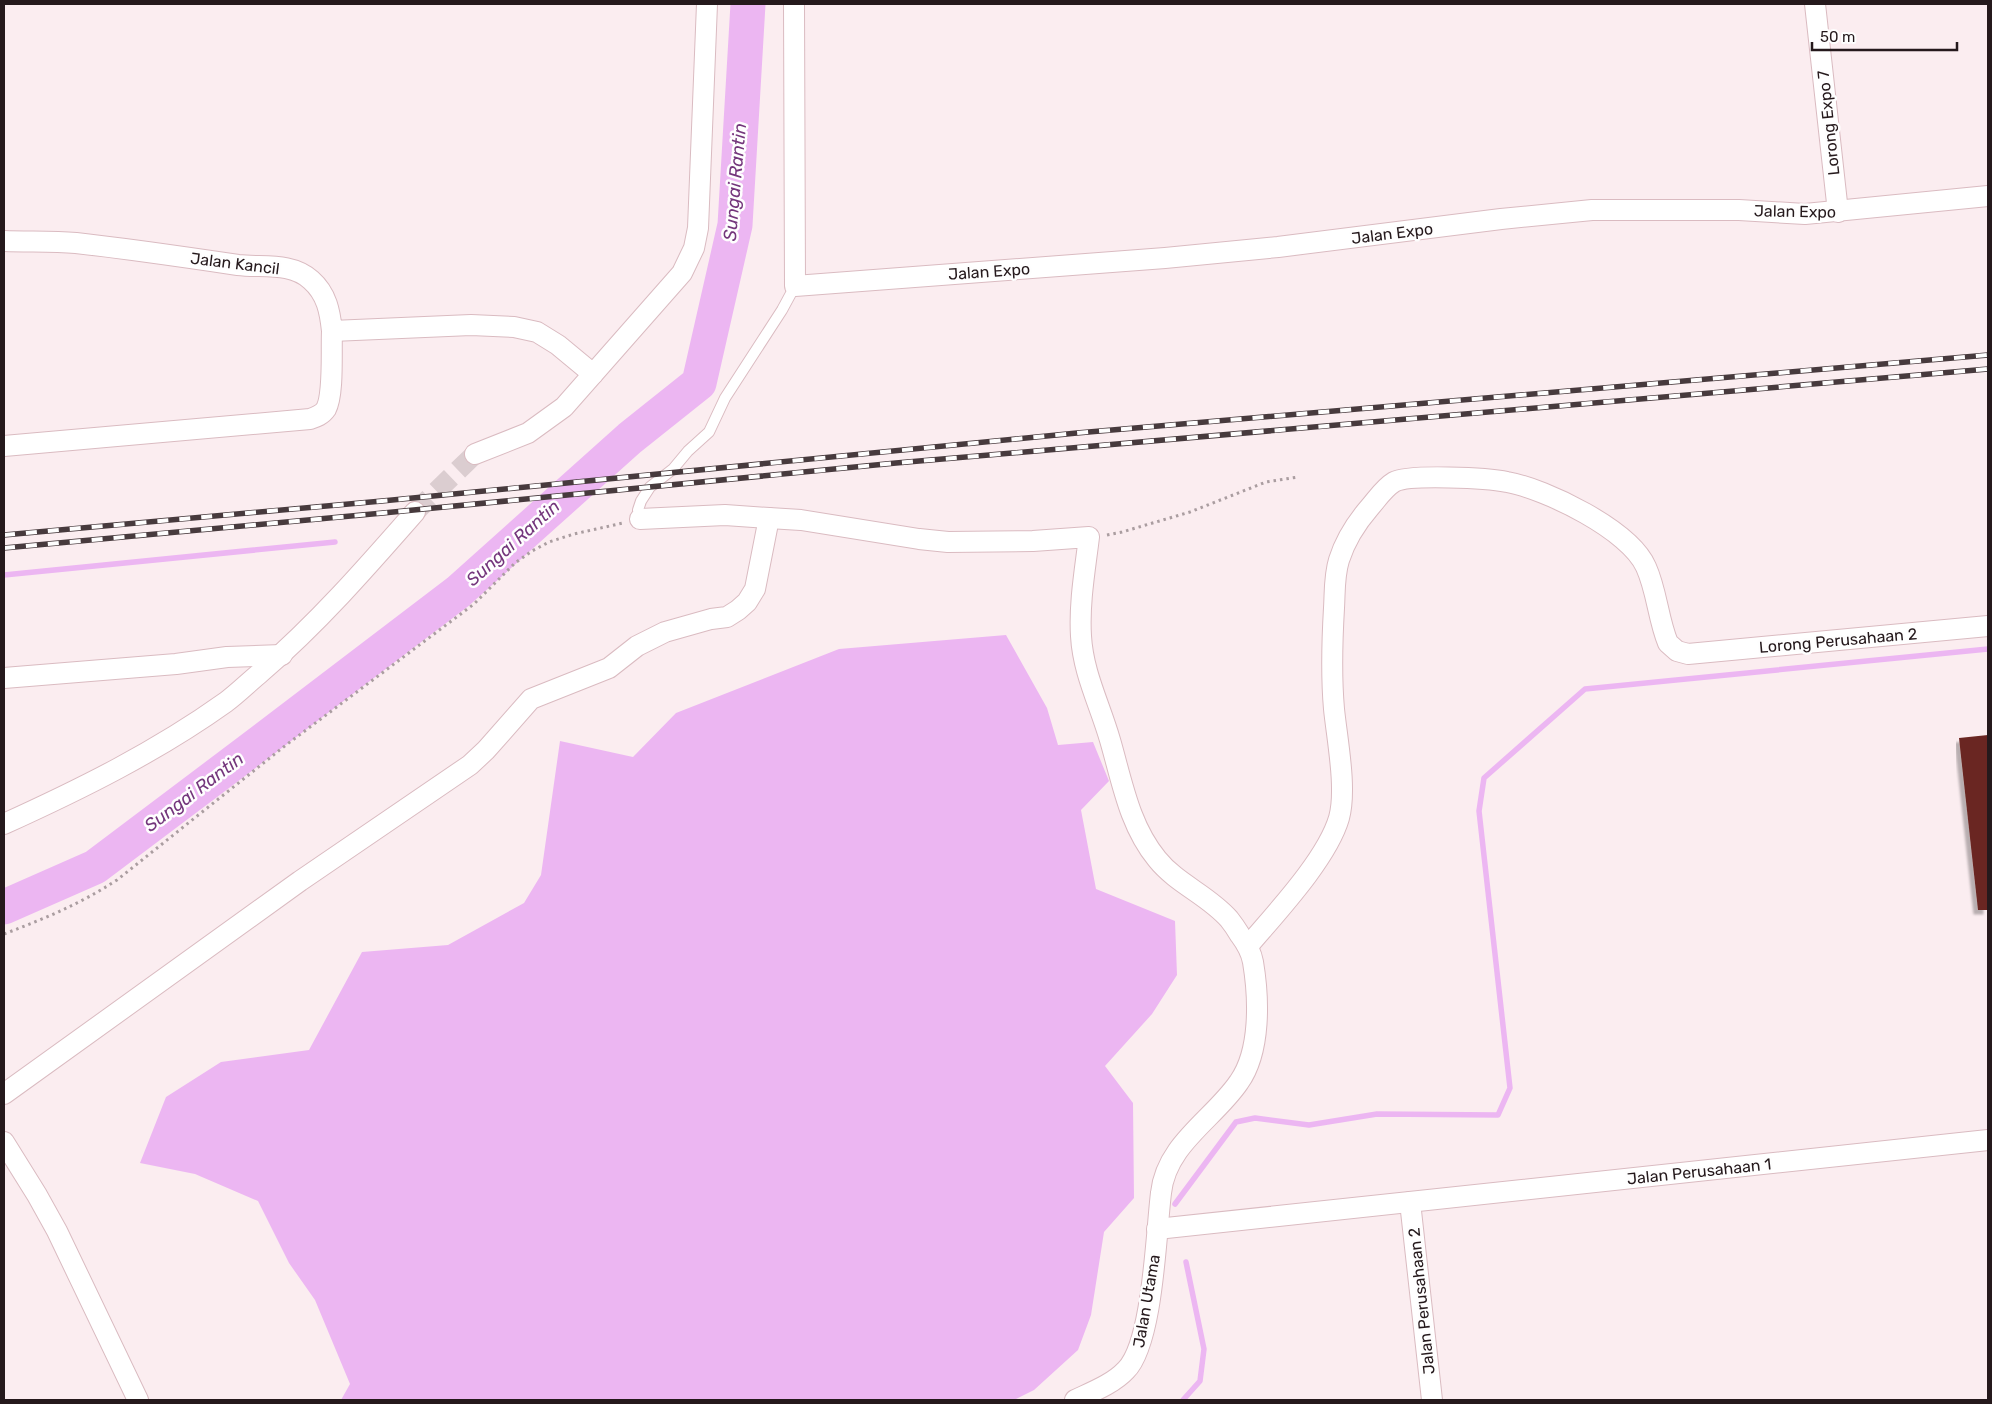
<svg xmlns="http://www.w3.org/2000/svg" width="1992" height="1404" font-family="Rubik,sans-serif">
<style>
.water{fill:#ecb6f2}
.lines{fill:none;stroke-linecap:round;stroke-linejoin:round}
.stream{stroke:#ecb6f2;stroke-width:5.5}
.river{stroke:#ecb6f2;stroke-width:35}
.building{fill:#6b2620;filter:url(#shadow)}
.street-tunnel{stroke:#dbcdd0;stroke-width:20;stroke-dasharray:20 10;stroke-linecap:butt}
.lane-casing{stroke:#dabbc1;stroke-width:12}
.street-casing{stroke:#dabbc1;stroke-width:22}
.path{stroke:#aa9da0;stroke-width:3;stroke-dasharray:2.5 4;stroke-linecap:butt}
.lane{stroke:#fff;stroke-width:10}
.street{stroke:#fff;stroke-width:20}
.rail-casing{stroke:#473a3d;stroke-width:5.5}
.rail{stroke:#fefefe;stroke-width:4;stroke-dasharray:11;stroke-linecap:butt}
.labels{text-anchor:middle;stroke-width:5;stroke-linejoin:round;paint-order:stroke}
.street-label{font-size:16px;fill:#25191c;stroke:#fefefe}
.water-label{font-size:18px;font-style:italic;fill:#74367c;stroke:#fefefe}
</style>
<defs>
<filter id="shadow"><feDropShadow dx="-4.5" dy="4.5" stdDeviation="1" flood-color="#0004"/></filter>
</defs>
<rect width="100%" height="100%" fill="#fbedf0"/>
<!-- water -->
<polygon class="water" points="1006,635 1047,708 1058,745 1093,742 1109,781 1081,810 1096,889 1175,921 1177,975 1152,1014 1105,1066 1133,1103 1134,1198 1104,1232 1091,1315 1078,1350 1034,1390 1014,1400 341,1400 350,1384 315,1300 289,1263 258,1201 195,1174 140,1163 166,1097 221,1062 309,1050 362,952 448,945 524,903 541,875 560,741 633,757 676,713 839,649"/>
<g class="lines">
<!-- stream -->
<g class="stream">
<polyline points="4,575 335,542"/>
<polyline points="1175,1204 1236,1122 1255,1118 1309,1125 1377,1114 1498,1115 1510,1088 1479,811 1484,778 1585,689 1988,649"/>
<polyline points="1183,1400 1200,1381 1204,1349 1186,1262"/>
</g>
<!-- river -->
<polyline class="river" points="4,907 95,867 249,751 458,592 630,438 699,383 735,225 748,4"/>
</g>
<!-- building -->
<polygon class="building" points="1988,735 1988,910 1978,910 1959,738"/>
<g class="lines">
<!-- street-tunnel -->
<polyline class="street-tunnel" points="415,512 475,454"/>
<defs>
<polyline id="lane" points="640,519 638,510 641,501 650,487 673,469 688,451 709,432 725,398 782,310 795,286"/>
<g id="street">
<polyline points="794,4 795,286 1165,258 1278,247 1501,219 1592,210 1739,210 1805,214 1988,196"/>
<polyline points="1815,4 1838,212"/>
<path d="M4 241C28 242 52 241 76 243 130 249 184 257 238 265 263 268 291 262 311 280 327 294 330 312 332 331L471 325 514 327 537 332 558 345 593 374"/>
<path d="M4 446 310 419C316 417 322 415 326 409 334 394 331 350 332 331"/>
<polyline points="475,454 528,433 564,407 682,273 694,248 698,228 707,4"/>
<path d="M640 519 725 515 769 518 801 520 919 539 948 542 1033 541 1089 537C1085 570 1079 603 1081 636 1083 673 1100 705 1110 740 1122 781 1129 825 1157 859 1177 884 1208 895 1229 919 1233 924 1237 930 1240 935 1246 943 1251 951 1253 962 1259 998 1261 1051 1239 1082 1214 1119 1166 1144 1161 1193 1156 1233 1153 1343 1126 1370 1113 1384 1092 1392 1075 1400"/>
<polyline points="4,678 176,664 227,657 282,655"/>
<path d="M4 824C81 789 156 752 226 702 238 693 249 682 260 673 317 624 366 568 415 512"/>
<path d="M1248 946C1276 913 1327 859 1339 818 1347 789 1337 739 1334 709 1331 675 1332 642 1334 608 1335 592 1334 576 1339 560 1345 541 1357 522 1370 507 1377 499 1384 488 1394 482 1409 474 1488 478 1507 482 1546 489 1630 530 1646 567 1657 591 1658 619 1668 643L1677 651 1688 654 1988 626"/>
<polyline points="4,1094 300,881 470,765 486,750 531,699 609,668 637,646 665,632 711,619 727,617 738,610 747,602 755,589 769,518"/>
<polyline points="4,1142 37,1195 57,1231 138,1400"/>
<polyline points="1410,1202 1432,1400"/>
<polyline points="1157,1229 1988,1140"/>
</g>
</defs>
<!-- lane casing -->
<use href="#lane" class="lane-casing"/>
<!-- street casing -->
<use href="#street" class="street-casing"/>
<!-- path -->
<g class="path">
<polyline points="1107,535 1122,532 1190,512 1266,482 1298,477"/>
<path d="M4 934C46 918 78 905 117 880L286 745 474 604 515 563 532 551 549 542 574 534 623 523"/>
</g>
<!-- lane -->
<use href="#lane" class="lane"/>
<!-- street -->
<use href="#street" class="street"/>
<defs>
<g id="rail">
<polyline points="4,535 382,501 1077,433 1988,355"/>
<polyline points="4,548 383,513 896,463 1988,369"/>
</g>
</defs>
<!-- rail casing -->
<use href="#rail" class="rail-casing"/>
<!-- rail -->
<use href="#rail" class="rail"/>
</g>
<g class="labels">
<!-- street labels -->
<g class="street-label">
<text transform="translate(1828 123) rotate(-96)" y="6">Lorong Expo 7</text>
<text transform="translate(1795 211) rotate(1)" y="6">Jalan Expo</text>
<text transform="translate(1392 233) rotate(-7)" y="6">Jalan Expo</text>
<text transform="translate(235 263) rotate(7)" y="6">Jalan Kancil</text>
<text transform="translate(989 271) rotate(-4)" y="6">Jalan Expo</text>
<text transform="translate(1838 640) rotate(-5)" y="6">Lorong Perusahaan 2</text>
<text transform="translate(1699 1171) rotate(-6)" y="6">Jalan Perusahaan 1</text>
<text transform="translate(1146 1301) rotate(-80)" y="6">Jalan Utama</text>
<text transform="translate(1421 1301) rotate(-96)" y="6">Jalan Perusahaan 2</text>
</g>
<!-- water labels -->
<g class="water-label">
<text transform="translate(735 182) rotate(-85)" y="6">Sungai Rantin</text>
<text transform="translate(513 543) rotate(-42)" y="6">Sungai Rantin</text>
<text transform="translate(194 792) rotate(-37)" y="6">Sungai Rantin</text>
</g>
</g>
<!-- border -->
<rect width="1992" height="1404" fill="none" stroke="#25191c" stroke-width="10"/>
<!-- scale -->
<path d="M1812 42v8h145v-8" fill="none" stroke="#25191c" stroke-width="2.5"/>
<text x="1820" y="42" font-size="15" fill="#25191c" stroke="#fefefe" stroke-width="4" paint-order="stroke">50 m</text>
</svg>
